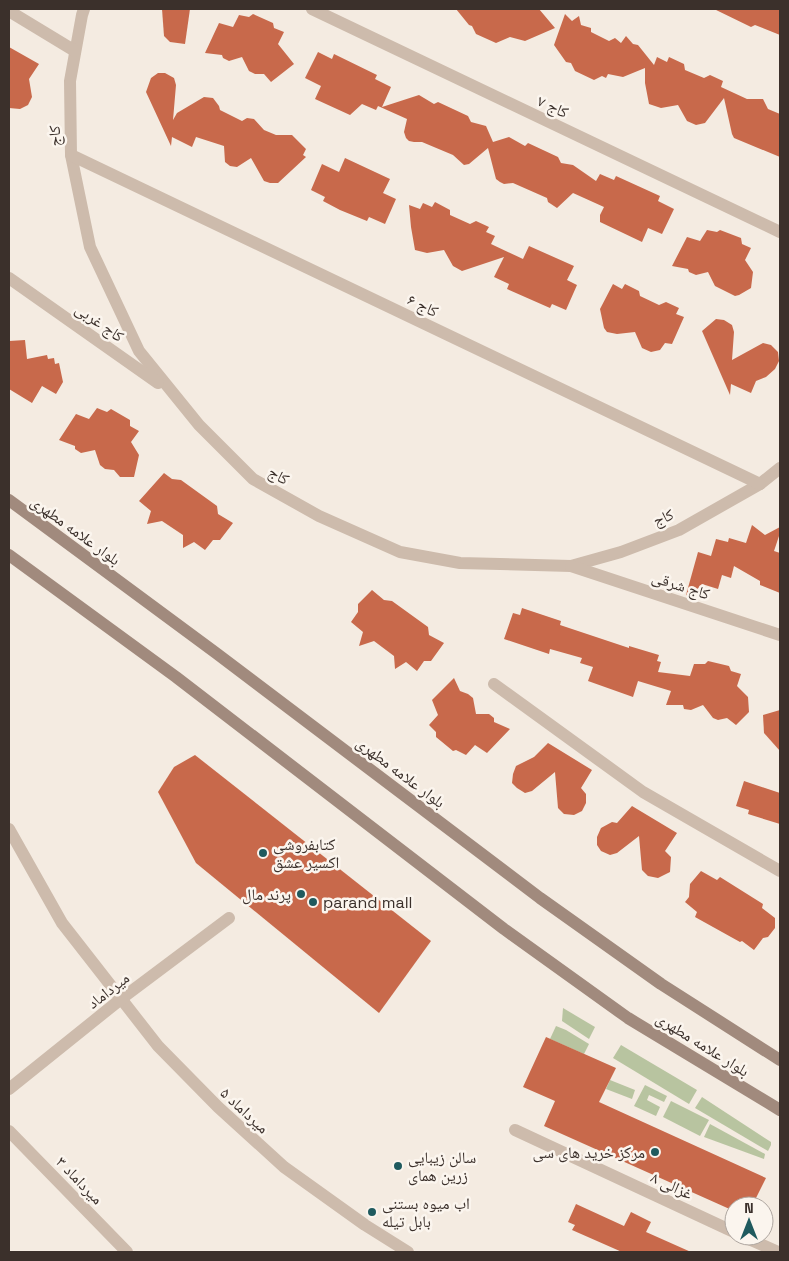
<svg xmlns="http://www.w3.org/2000/svg" width="789" height="1261" font-family="'Space Grotesk','Noto Naskh Arabic',sans-serif">
<style>
.green{fill:#b8c4a0}
.building{fill:#c8694b}
.lines{fill:none;stroke-linecap:round;stroke-linejoin:round}
.minor{stroke:#cdbbac;stroke-width:12}
.secondary{stroke:#a18a7d;stroke-width:12}
.poi-dot{fill:#1f5a5e;stroke:#fbf5ee;stroke-width:2}
.labels{text-anchor:middle;stroke-width:5;stroke-linejoin:round;paint-order:stroke}
.street-label{font-size:16px;fill:#3b302b;stroke:#fbf5ee}
.poi-label{font-size:16px;fill:#3b302b;stroke:#fbf5ee;text-anchor:start}
</style>
<rect width="100%" height="100%" fill="#f4ebe1"/>
<!-- green -->
<g class="green">
<polygon points="563,1008 595,1027 589,1039 562,1021"/>
<polygon points="556,1026 566,1030 589,1044 584,1054 550,1039"/>
<polygon points="621,1045 697,1090 689,1104 613,1058"/>
<polygon points="610,1080 635,1090 632,1099 606,1089"/>
<polygon points="645,1085 667,1096 664,1102 649,1095 647,1100 660,1107 656,1116 634,1106"/>
<polygon points="702,1097 771,1142 771,1145 768,1151 695,1108"/>
<polygon points="671,1101 709,1120 700,1136 663,1117"/>
<polygon points="710,1124 765,1154 764,1159 704,1137"/>
</g>
<!-- building -->
<g class="building">
<polygon points="162,9 190,9 185,44 170,42 164,36"/>
<polygon points="456,9 539,9 555,28 525,41 510,37 496,43 476,34 472,26 469,25"/>
<polygon points="714,9 780,9 780,35 755,25 751,27"/>
<polygon points="253,14 273,23 274,28 284,32 278,44 294,64 271,82 264,74 255,74 249,71 242,57 229,61 223,58 222,55 205,53 219,23 233,27 239,15 249,17"/>
<polygon points="565,14 572,21 579,16 581,25 591,28 591,32 609,41 615,38 621,43 626,36 633,44 638,45 654,65 657,57 667,62 669,57 684,64 685,70 704,78 710,75 723,81 721,87 747,99 763,99 768,109 780,114 780,157 734,138 732,134 724,98 705,123 696,125 687,121 678,105 661,108 649,104 645,83 645,68 623,77 608,74 606,78 602,76 594,80 575,71 571,63 566,62 554,45"/>
<polygon points="9,47 39,64 29,79 32,97 28,105 20,109 9,108"/>
<polygon points="318,52 332,59 334,54 377,75 375,79 391,87 382,107 419,95 434,104 438,102 468,116 471,122 486,126 493,142 509,137 525,146 528,143 558,157 561,163 573,165 596,181 600,174 614,180 616,176 660,196 658,201 674,209 662,234 648,228 642,242 600,222 600,215 604,207 573,193 557,208 548,202 547,198 513,183 504,184 500,182 496,179 488,148 469,164 464,165 453,155 422,142 414,142 409,141 406,138 404,132 407,119 378,106 376,110 362,104 350,115 315,99 321,86 305,78"/>
<polygon points="158,73 165,73 174,78 176,85 173,120 177,113 204,97 213,98 219,106 220,110 242,121 247,118 254,119 264,130 276,135 292,135 306,149 303,155 306,157 278,183 270,183 264,181 251,158 237,167 230,166 225,162 224,146 196,137 192,147 172,137 171,146 146,92 151,78"/>
<polygon points="345,158 390,179 383,193 396,199 385,224 369,217 367,221 340,210 323,201 325,197 311,190 322,164 339,172"/>
<polygon points="435,202 450,210 450,215 470,224 476,221 489,227 486,232 495,236 491,244 523,259 529,246 574,266 567,280 577,285 566,310 552,304 550,308 507,289 509,284 494,277 504,257 462,271 453,266 444,250 427,253 415,250 411,227 409,205 420,209 423,203 432,207"/>
<polygon points="707,230 717,232 720,230 741,238 742,244 751,248 745,260 753,272 751,288 739,295 735,296 715,286 708,272 696,275 689,272 688,269 672,266 687,237 700,241"/>
<polygon points="613,284 622,289 625,284 639,291 640,296 659,305 666,302 679,308 676,314 684,317 672,344 665,343 660,350 651,352 642,348 635,332 617,334 607,332 604,328 600,309"/>
<polygon points="716,319 724,320 732,325 734,332 732,360 763,343 771,345 778,352 779,361 775,369 766,377 756,381 751,393 731,384 730,395 702,331"/>
<polygon points="25,340 27,359 47,355 48,359 54,358 55,364 59,363 63,382 56,394 42,386 32,403 9,389 9,341"/>
<polygon points="97,408 107,412 111,409 130,420 130,426 139,431 131,442 139,455 134,477 120,477 114,470 105,469 100,465 95,450 81,453 75,449 75,446 59,440 76,414 89,419"/>
<polygon points="164,473 172,479 181,480 217,506 218,514 233,523 220,540 213,540 205,550 194,542 183,548 183,535 162,521 147,524 151,511 139,501"/>
<polygon points="752,525 765,535 780,527 780,533 774,551 780,553 780,593 760,585 760,581 734,566 731,578 722,575 718,589 702,584 690,597 686,595 698,552 711,556 716,539 728,542 729,538 746,543"/>
<polygon points="372,590 384,600 392,601 428,627 429,635 444,643 431,661 424,661 417,671 406,662 395,669 394,656 374,641 359,646 363,632 351,622 358,612 358,604"/>
<polygon points="522,608 561,621 560,625 629,648 629,646 659,655 657,661 661,662 658,672 690,676 694,664 705,664 708,661 729,666 731,671 741,674 737,686 748,697 749,712 736,725 727,718 718,720 713,718 703,705 691,710 684,709 683,705 666,705 671,691 638,681 633,697 588,681 593,667 580,663 582,658 550,649 549,654 504,639 513,613 520,615"/>
<polygon points="454,678 460,691 468,694 473,698 476,714 489,714 494,718 494,722 510,729 487,753 475,745 466,755 456,750 453,751 436,737 436,732 429,725 438,715 432,700"/>
<polygon points="780,710 780,751 764,733 763,715"/>
<polygon points="548,743 592,770 581,788 586,794 586,803 582,811 574,815 564,814 558,808 555,772 532,791 525,793 517,788 512,783 513,774 516,766 534,757"/>
<polygon points="195,755 431,941 379,1013 196,863 158,792 174,767"/>
<polygon points="744,781 780,793 780,824 748,814 749,810 736,806"/>
<polygon points="632,806 677,833 665,851 671,857 670,872 658,878 648,876 642,870 639,836 617,853 610,855 601,851 597,845 597,837 601,828 612,822 617,823"/>
<polygon points="701,871 717,880 720,877 763,904 762,908 775,918 775,928 768,937 763,938 754,950 742,941 740,942 695,917 697,912 685,902 689,897 690,884"/>
<polygon points="546,1037 616,1068 599,1102 766,1178 752,1206 741,1206 734,1203 734,1211 544,1126 555,1101 523,1087"/>
<polygon points="576,1204 624,1226 631,1212 651,1222 646,1232 691,1252 622,1252 572,1230 575,1225 568,1222"/>
</g>
<g class="lines">
<!-- minor -->
<g class="minor">
<polyline points="84,9 82,15 70,81 71,155 90,247 139,351 199,425 253,479 319,516 400,552 460,563 571,566 621,552 679,530 760,484 780,468"/>
<polyline points="312,9 780,232"/>
<polyline points="9,11 75,51"/>
<polyline points="71,155 760,484"/>
<polyline points="9,278 158,383"/>
<polyline points="571,566 780,635"/>
<polyline points="494,684 643,792 780,871"/>
<polyline points="9,829 62,923 158,1046 218,1107 284,1167 365,1225 408,1252"/>
<polyline points="9,1089 121,999 229,918"/>
<polyline points="515,1130 734,1232"/>
<polyline points="9,1131 127,1252"/>
<polyline points="742,1236 778,1252"/>
</g>
<!-- secondary -->
<g class="secondary">
<polyline points="9,500 216,653 540,898 661,984 780,1060"/>
<polyline points="9,555 176,677 504,929 628,1018 780,1110"/>
</g>
</g>
<!-- markers -->
<g class="poi-dot">
<circle cx="263" cy="853" r="5"/>
<circle cx="301" cy="894" r="5"/>
<circle cx="313" cy="902" r="5"/>
<circle cx="655" cy="1152" r="5"/>
<circle cx="398" cy="1166" r="5"/>
<circle cx="372" cy="1212" r="5"/>
</g>
<g class="labels">
<!-- street labels -->
<g class="street-label">
<text transform="translate(553 106) rotate(25)" y="6">کاج ۷</text>
<text transform="translate(54 136) rotate(-91)" y="6">کاج</text>
<text transform="translate(423 305) rotate(26)" y="6">کاج ۶</text>
<text transform="translate(100 322) rotate(35)" y="6">کاج غربی</text>
<text transform="translate(279 475) rotate(30)" y="6">کاج</text>
<text transform="translate(663 517) rotate(-23)" y="6">کاج</text>
<text transform="translate(76 530) rotate(36)" y="6">بلوار علامه مطهری</text>
<text transform="translate(681 585) rotate(18)" y="6">کاج شرقی</text>
<text transform="translate(401 772) rotate(37)" y="6">بلوار علامه مطهری</text>
<text transform="translate(108 990) rotate(-38)" y="6">میرداماد</text>
<text transform="translate(703 1044) rotate(32)" y="6">بلوار علامه مطهری</text>
<text transform="translate(245 1110) rotate(43)" y="6">میرداماد ۵</text>
<text transform="translate(80 1180) rotate(46)" y="6">میرداماد ۳</text>
<text transform="translate(672 1185) rotate(25)" y="6">غزالی ۸</text>
</g>
<!-- poi labels -->
<g class="poi-label">
<text x="273" y="850">کتابفروشی<tspan x="273" dy="18">اکسیر عشق</tspan></text>
<text x="291" y="900" text-anchor="end">پرند مال</text>
<text x="323" y="908">parand mall</text>
<text x="645" y="1158" text-anchor="end">مرکز خرید های سی</text>
<text x="408" y="1163">سالن زیبایی<tspan x="408" dy="18">زرین همای</tspan></text>
<text x="382" y="1209">اب میوه بستنی<tspan x="382" dy="18">بابل تیله</tspan></text>
</g>
</g>
<!-- border -->
<rect width="789" height="1261" fill="none" stroke="#3b302b" stroke-width="20"/>
<!-- north arrow -->
<g transform="translate(749 1221)"><circle r="24" fill="#fbf5ee" stroke="#aea6a0"/>
<path d="M0-4L9 19L0 12L-9 19Z" fill="#1f5a5e"/>
<text y="-8" font-size="14" font-weight="bold" text-anchor="middle" fill="#3b302b">N</text>
</g>
</svg>
